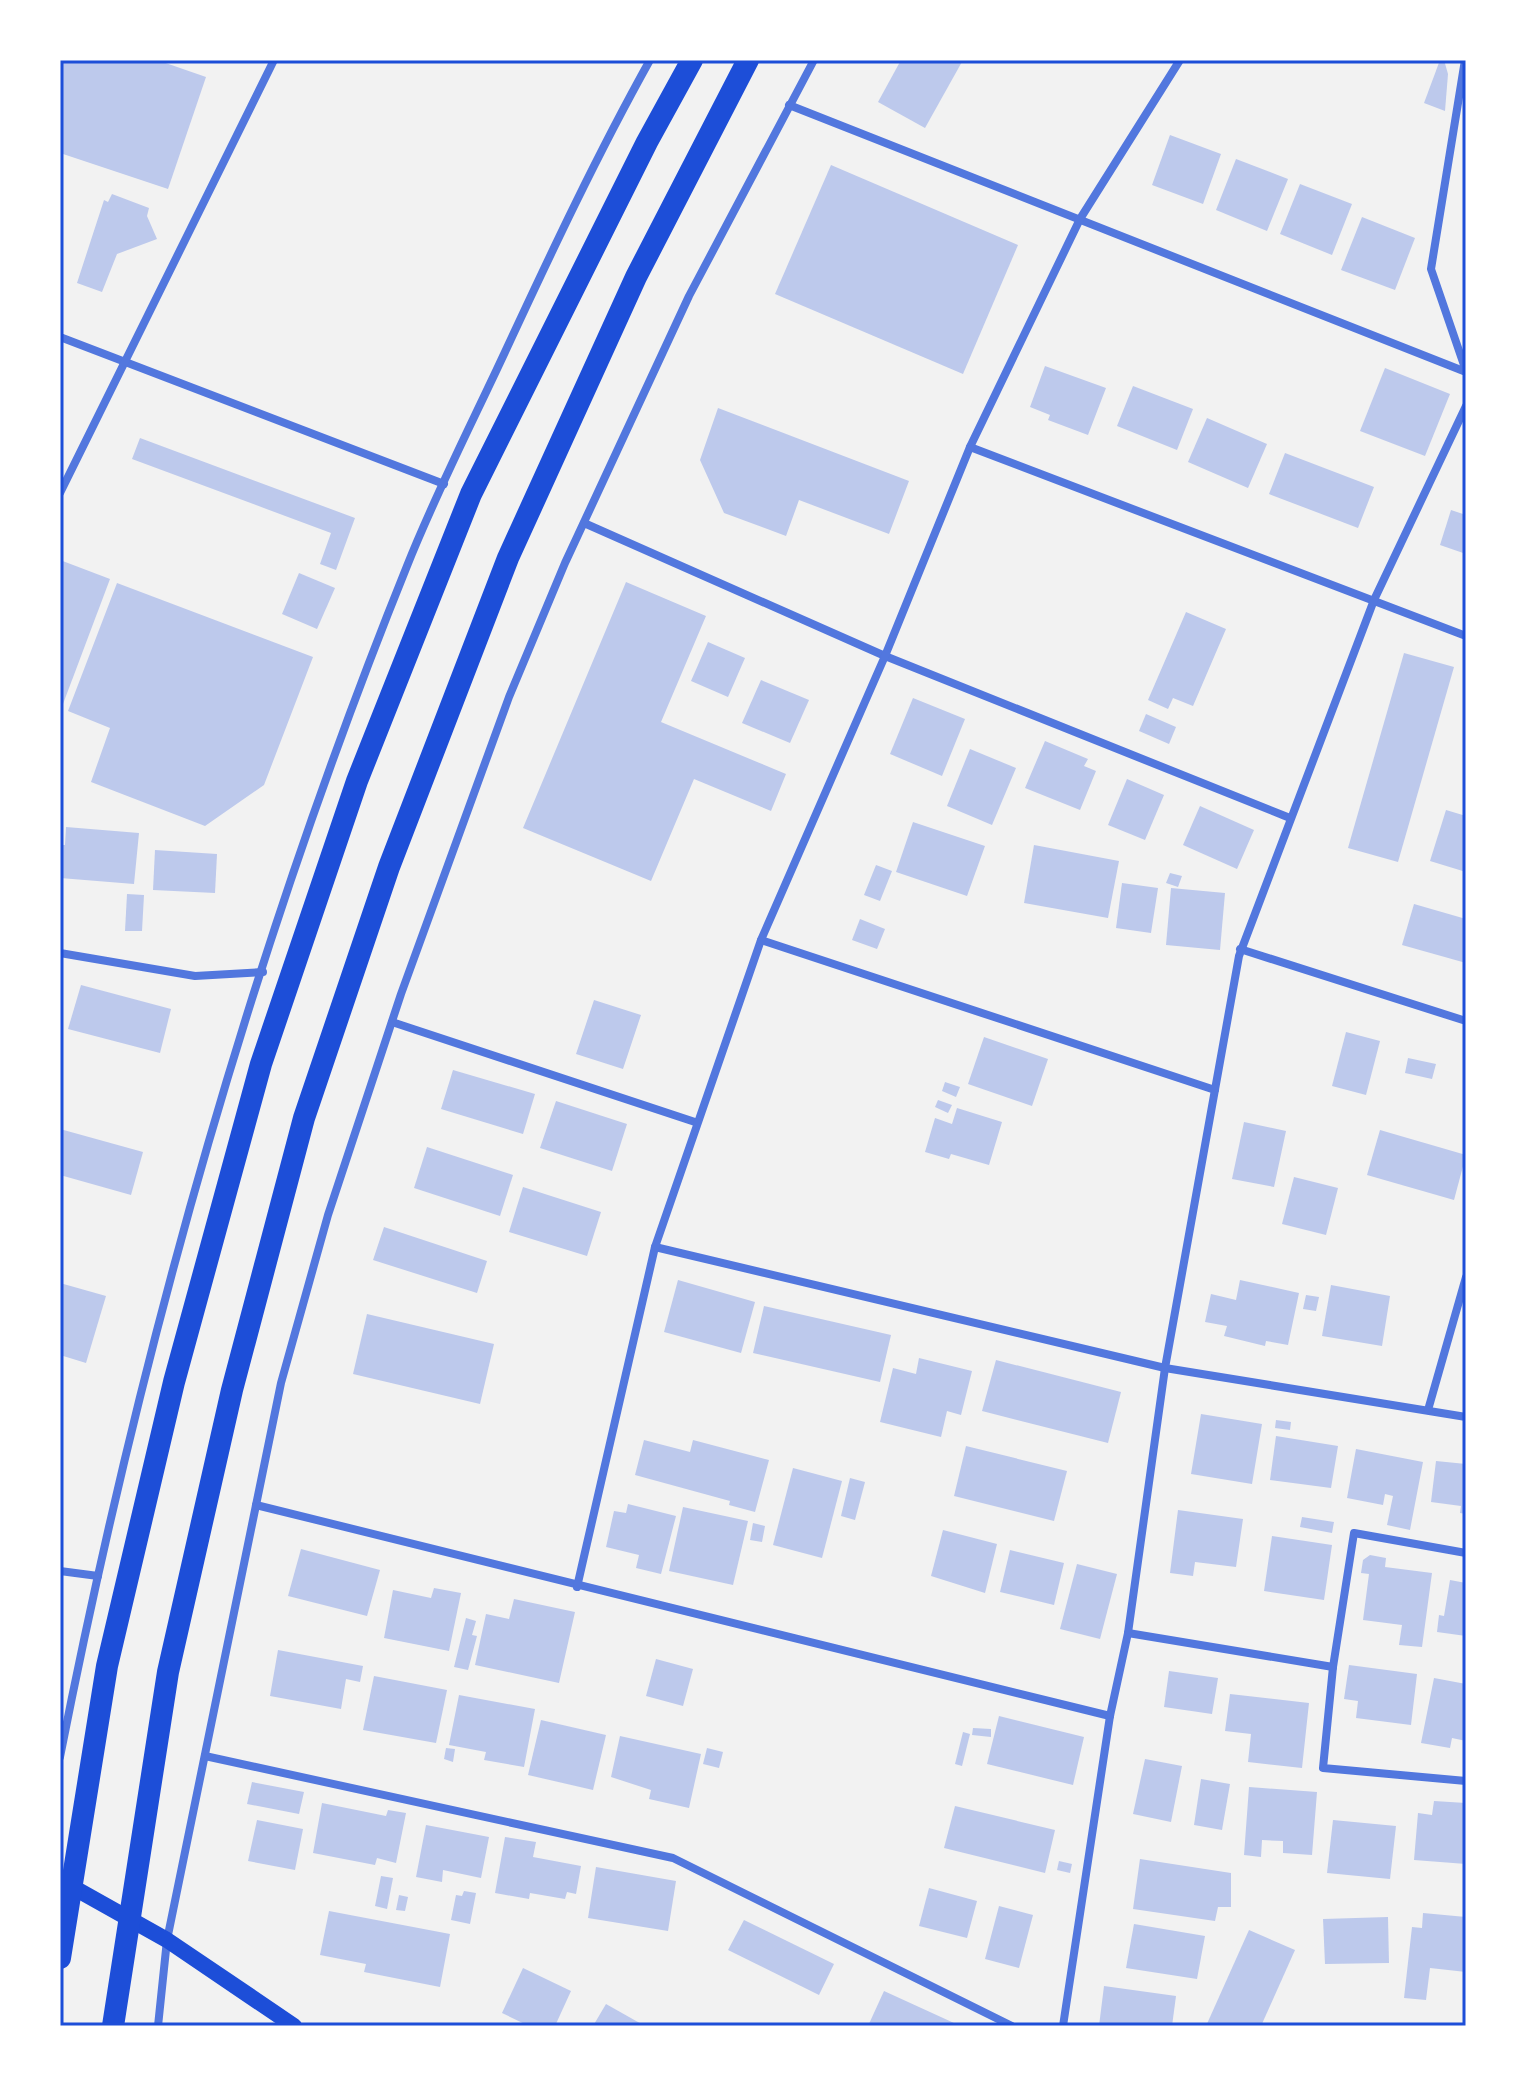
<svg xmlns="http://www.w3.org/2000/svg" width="1526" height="2086" font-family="'Space Grotesk',sans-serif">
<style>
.building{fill:#bdc9ec}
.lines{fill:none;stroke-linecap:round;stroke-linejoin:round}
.minor{stroke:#5277de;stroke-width:8}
.secondary{stroke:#1d4ed8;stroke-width:16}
.trunk{stroke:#1d4ed8;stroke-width:22}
.neatline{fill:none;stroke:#1d4ed8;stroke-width:3}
</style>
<rect width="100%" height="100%" fill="#f2f2f2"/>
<!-- building -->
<g class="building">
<polygon points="60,60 157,60 206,77 168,189 60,153"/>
<polygon points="901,60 963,60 925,128 878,102"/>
<polygon points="1440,60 1444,60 1448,74 1445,111 1424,103"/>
<polygon points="1170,135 1221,154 1203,204 1152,185"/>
<polygon points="1236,159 1288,179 1267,231 1216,210"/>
<polygon points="831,165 1018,245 963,374 775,294"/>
<polygon points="1300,184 1352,204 1332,255 1280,234"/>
<polygon points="112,194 149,208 147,216 157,239 117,254 102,292 77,283 104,200 108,202"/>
<polygon points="1362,217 1415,238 1395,290 1341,270"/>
<polygon points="1045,366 1106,388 1088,435 1048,420 1050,415 1030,407"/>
<polygon points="1385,368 1450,394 1425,456 1360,431"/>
<polygon points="1133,386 1193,409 1177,450 1117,426"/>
<polygon points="718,408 909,481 889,534 799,500 786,536 724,513 700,460"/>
<polygon points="1207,418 1267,444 1248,488 1188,462"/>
<polygon points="140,438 355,518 336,570 320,564 331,533 132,459"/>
<polygon points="1285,453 1374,487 1358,528 1269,494"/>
<polygon points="1451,510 1466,515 1466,554 1440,545"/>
<polygon points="60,560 110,579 60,712"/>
<polygon points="299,573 335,588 317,629 282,614"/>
<polygon points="626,582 706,616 661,722 786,774 771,811 694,779 651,881 523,828"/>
<polygon points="117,583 313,657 264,785 205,826 91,782 110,728 68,711"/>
<polygon points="1186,612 1226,629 1193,706 1173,698 1168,709 1148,700"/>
<polygon points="708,642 745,658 728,697 691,681"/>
<polygon points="1404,653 1454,667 1398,862 1348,848"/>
<polygon points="761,680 809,700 790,743 742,723"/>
<polygon points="913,698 965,719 942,776 890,754"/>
<polygon points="1146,714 1176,727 1169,744 1139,731"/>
<polygon points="1045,741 1088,759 1084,766 1096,771 1080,810 1025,788"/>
<polygon points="970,749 1016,768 992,825 947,806"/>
<polygon points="1127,779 1164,795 1145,840 1108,825"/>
<polygon points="1200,806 1254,830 1237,869 1183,845"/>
<polygon points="1446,810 1466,816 1466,872 1430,861"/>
<polygon points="913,822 985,846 967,896 896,872"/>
<polygon points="66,827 139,833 134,884 60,878 61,845 65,845"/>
<polygon points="1034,845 1119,861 1108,918 1024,903"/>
<polygon points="155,850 217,854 215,893 153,890"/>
<polygon points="876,865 892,871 880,901 864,895"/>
<polygon points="1170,873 1182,876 1178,887 1166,883"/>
<polygon points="1122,883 1158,888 1151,933 1116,928"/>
<polygon points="1171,888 1225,893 1220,950 1166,945"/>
<polygon points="127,894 144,895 142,931 125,931"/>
<polygon points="1414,904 1466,919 1466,963 1402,945"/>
<polygon points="860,919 885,929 877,949 852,940"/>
<polygon points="81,985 171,1009 160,1053 68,1029"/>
<polygon points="594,1000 641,1015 623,1069 576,1054"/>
<polygon points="1346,1032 1380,1041 1366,1095 1332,1086"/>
<polygon points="984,1037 1048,1059 1032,1106 968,1084"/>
<polygon points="1408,1058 1436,1064 1432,1079 1405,1073"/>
<polygon points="453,1070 535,1094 523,1134 441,1109"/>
<polygon points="945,1082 960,1087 956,1097 942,1091"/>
<polygon points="938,1100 952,1105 948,1113 935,1107"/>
<polygon points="556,1101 627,1124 612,1171 540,1148"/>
<polygon points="957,1108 1002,1122 989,1165 951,1154 949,1159 925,1152 935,1118 952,1124"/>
<polygon points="1244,1122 1286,1131 1274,1187 1232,1179"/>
<polygon points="60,1129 143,1152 131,1195 60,1175"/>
<polygon points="1380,1130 1466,1155 1454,1200 1367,1175"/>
<polygon points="427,1147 513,1175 500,1216 414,1188"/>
<polygon points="1294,1177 1338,1188 1326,1235 1282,1224"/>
<polygon points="523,1187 601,1212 587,1256 509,1232"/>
<polygon points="384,1227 487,1261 477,1293 373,1260"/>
<polygon points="678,1280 755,1302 741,1353 664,1332"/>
<polygon points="1240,1280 1299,1293 1288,1345 1266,1341 1265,1346 1224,1336 1227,1326 1205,1322 1211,1294 1236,1300"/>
<polygon points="60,1283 106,1296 86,1363 60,1355"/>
<polygon points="1331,1285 1390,1296 1382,1346 1322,1336"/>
<polygon points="1306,1295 1319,1297 1316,1311 1303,1309"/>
<polygon points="764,1306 891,1335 880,1382 753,1353"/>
<polygon points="367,1314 494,1344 480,1404 353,1374"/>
<polygon points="919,1358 972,1371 961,1415 947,1411 941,1437 880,1422 893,1368 916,1374"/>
<polygon points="996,1360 1121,1392 1108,1443 982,1411"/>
<polygon points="1201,1414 1262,1424 1252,1484 1191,1474"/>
<polygon points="1276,1420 1291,1422 1290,1430 1275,1428"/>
<polygon points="1276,1436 1338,1446 1331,1488 1270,1480"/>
<polygon points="644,1440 690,1452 693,1440 769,1460 755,1512 729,1505 730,1501 635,1475"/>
<polygon points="966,1446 1067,1471 1054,1521 954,1496"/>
<polygon points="1356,1449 1423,1462 1410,1530 1387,1525 1393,1496 1385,1494 1383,1505 1347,1498"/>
<polygon points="1436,1461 1466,1464 1466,1514 1460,1513 1461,1506 1431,1502"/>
<polygon points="793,1468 842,1481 822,1558 773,1545"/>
<polygon points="850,1478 865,1482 855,1520 841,1516"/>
<polygon points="628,1504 676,1516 661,1574 636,1568 639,1555 606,1547 614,1511 626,1513"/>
<polygon points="683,1507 748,1521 733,1585 669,1571"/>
<polygon points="1178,1510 1243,1519 1236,1567 1195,1562 1193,1576 1170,1573"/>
<polygon points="1302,1517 1334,1522 1332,1533 1300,1527"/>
<polygon points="753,1523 765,1526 762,1542 750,1540"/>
<polygon points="943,1530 997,1544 985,1593 931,1576"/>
<polygon points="1272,1536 1332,1545 1324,1600 1264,1591"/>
<polygon points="301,1549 380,1570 367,1616 288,1596"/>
<polygon points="1010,1550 1064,1563 1054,1605 1000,1592"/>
<polygon points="1370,1555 1386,1558 1385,1567 1432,1573 1422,1647 1399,1645 1402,1625 1363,1620 1369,1574 1361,1573 1363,1560"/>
<polygon points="1077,1564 1117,1574 1100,1639 1060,1629"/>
<polygon points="1450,1580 1466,1583 1466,1636 1437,1632 1439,1615 1444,1616"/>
<polygon points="434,1588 461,1593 449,1651 384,1638 393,1590 431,1598"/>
<polygon points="514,1599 575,1612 559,1683 475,1665 486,1614 509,1619"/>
<polygon points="466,1618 476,1621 472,1635 477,1636 468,1670 454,1667"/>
<polygon points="278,1650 363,1666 360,1682 346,1679 341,1709 270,1696"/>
<polygon points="656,1659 693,1669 683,1706 646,1696"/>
<polygon points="1349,1665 1417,1674 1411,1725 1356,1718 1358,1701 1344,1699"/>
<polygon points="1169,1671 1218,1678 1212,1714 1164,1707"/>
<polygon points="374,1676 447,1690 436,1743 363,1730"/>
<polygon points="1434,1678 1466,1684 1466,1741 1452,1738 1450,1748 1421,1743"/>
<polygon points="1230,1694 1309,1703 1302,1768 1248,1762 1251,1734 1225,1731"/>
<polygon points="459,1695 535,1709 524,1767 484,1760 486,1752 449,1745"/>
<polygon points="999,1716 1084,1737 1073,1785 987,1764"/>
<polygon points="541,1720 606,1735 593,1790 528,1775"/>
<polygon points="973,1728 991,1729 991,1737 972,1735"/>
<polygon points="963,1732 970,1734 962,1766 955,1764"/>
<polygon points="620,1736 701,1754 689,1808 649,1799 651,1790 611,1777"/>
<polygon points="446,1748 455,1749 453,1762 444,1759"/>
<polygon points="707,1748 723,1752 719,1768 703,1764"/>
<polygon points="1145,1759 1182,1766 1171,1822 1133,1814"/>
<polygon points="1201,1779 1230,1784 1222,1830 1194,1825"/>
<polygon points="252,1782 304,1792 299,1814 247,1804"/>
<polygon points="1249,1787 1317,1792 1312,1855 1283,1853 1283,1841 1262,1840 1261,1857 1244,1855"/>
<polygon points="1434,1801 1466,1803 1466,1864 1414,1860 1418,1813 1432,1815"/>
<polygon points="322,1803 386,1816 388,1810 406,1813 396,1863 377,1858 375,1865 313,1853"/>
<polygon points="955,1806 1055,1830 1045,1873 944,1848"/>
<polygon points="257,1820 303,1829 295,1870 248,1861"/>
<polygon points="1333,1820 1396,1826 1390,1879 1327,1873"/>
<polygon points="426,1825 489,1837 481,1878 443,1870 442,1882 416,1877"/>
<polygon points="505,1837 536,1842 533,1857 581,1866 576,1894 567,1892 565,1899 530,1893 529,1899 495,1893"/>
<polygon points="1140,1859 1231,1873 1231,1907 1218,1907 1215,1921 1133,1909"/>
<polygon points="1059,1861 1072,1864 1070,1873 1057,1870"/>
<polygon points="596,1867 676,1881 668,1931 588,1918"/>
<polygon points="381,1876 393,1878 387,1909 375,1906"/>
<polygon points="929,1888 977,1901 967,1938 919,1926"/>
<polygon points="464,1891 476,1893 470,1924 451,1920 456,1895 462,1896"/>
<polygon points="399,1895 408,1897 405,1911 396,1910"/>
<polygon points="999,1906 1033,1915 1019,1968 985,1959"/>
<polygon points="329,1911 450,1934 440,1987 364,1972 366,1964 320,1955"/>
<polygon points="1423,1913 1466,1917 1466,1972 1430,1968 1426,2000 1404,1998 1412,1927 1422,1928"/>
<polygon points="1388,1917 1389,1963 1325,1964 1323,1919"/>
<polygon points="744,1920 834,1964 819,1995 728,1950"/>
<polygon points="1134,1924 1205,1936 1197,1979 1126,1968"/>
<polygon points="1249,1930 1295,1950 1261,2026 1206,2026"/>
<polygon points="523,1968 571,1991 555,2026 529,2026 502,2013"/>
<polygon points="1104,1986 1176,1996 1172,2026 1099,2026"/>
<polygon points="884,1991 954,2023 952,2026 868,2026"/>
<polygon points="606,2004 645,2026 593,2026"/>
</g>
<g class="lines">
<!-- minor -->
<g class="minor">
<polyline points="1465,60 1431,269 1466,371"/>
<polyline points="789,105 1466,372"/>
<polyline points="60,337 444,484"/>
<polyline points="970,447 1466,636"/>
<polyline points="60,493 274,60"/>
<polyline points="584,523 885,656 1290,818"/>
<polyline points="761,940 1215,1090"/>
<polyline points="1240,949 1466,1021"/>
<polyline points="60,953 195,976 263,972"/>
<polyline points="392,1022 695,1122"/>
<polyline points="655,1247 1165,1368 1466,1417"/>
<polyline points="1428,1410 1466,1277"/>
<polyline points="256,1505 1110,1716"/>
<polyline points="1466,1553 1354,1533 1333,1667 1323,1768 1466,1781"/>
<polyline points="60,1571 98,1576"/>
<polyline points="577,1587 655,1247 761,940 885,656 970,447 1080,219 1180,60"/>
<polyline points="1128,1633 1333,1667"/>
<polyline points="205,1756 673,1858 1012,2026"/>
<path d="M60 1757C140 1351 252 950 407 566 436 493 472 423 505 352 551 253 597 155 650 60"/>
<polyline points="158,2026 167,1940 281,1383 328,1215 401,994 509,697 565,563 689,296 814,60"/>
<polyline points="1063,2026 1110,1716 1128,1633 1165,1368 1239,956 1374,600 1466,406"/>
</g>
<!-- secondary -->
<polyline class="secondary" points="60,1880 167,1940 294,2026"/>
<!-- trunk -->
<g class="trunk">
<polyline points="60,1958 107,1666 174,1382 261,1064 357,781 471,494 647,142 692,60"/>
<polyline points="113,2026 168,1672 232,1390 304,1118 389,867 508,558 636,277 748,60"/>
</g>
</g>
<!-- border -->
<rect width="1526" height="2086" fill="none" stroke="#ffffff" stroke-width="124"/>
<rect x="62" y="62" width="1402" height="1962" class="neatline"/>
</svg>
